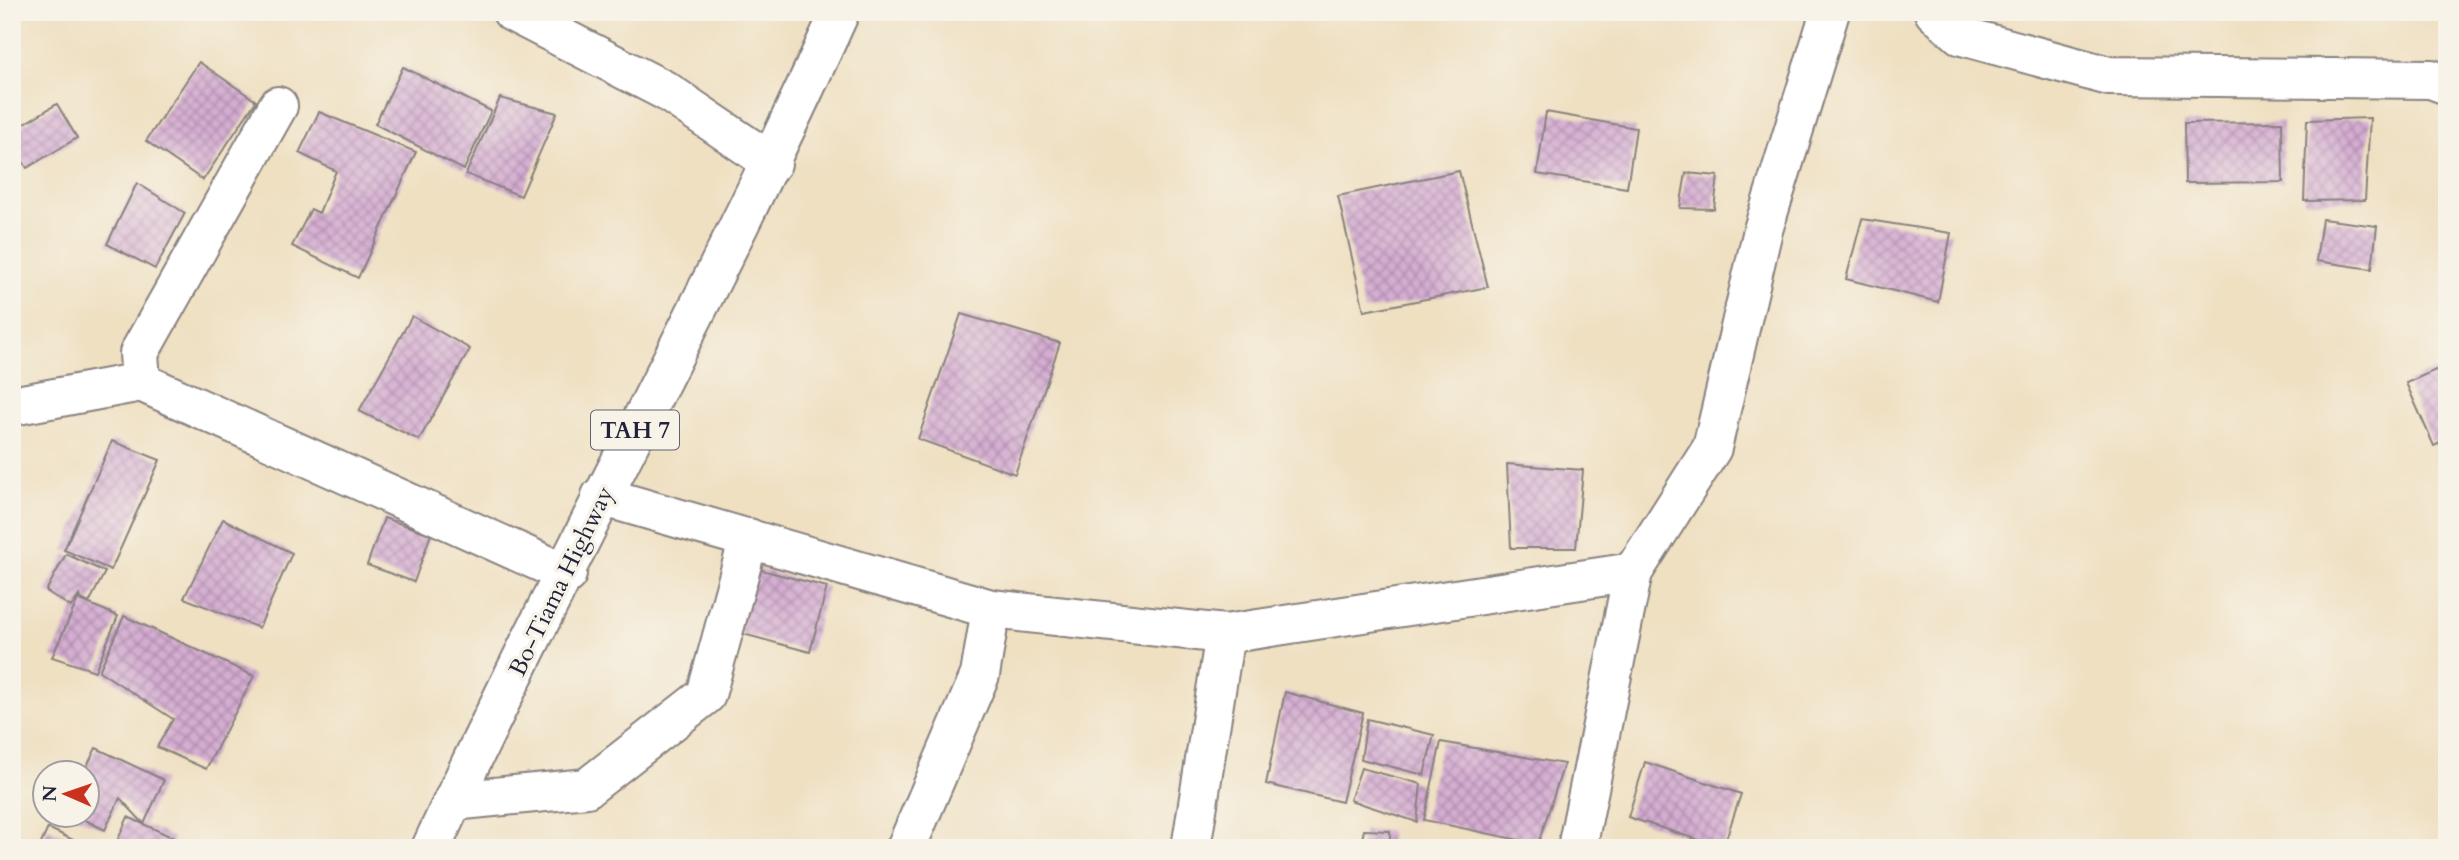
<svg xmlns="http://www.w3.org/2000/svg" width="2459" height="860" font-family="Cardo,serif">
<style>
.building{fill:url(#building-cross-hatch)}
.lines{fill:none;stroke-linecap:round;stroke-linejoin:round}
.minor-casing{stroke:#88817e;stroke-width:42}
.trunk-casing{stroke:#88817e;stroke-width:42}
.minor{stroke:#fff;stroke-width:38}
.trunk{stroke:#fff;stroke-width:38}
.labels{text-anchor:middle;stroke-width:7;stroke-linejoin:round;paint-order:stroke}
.shield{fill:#f7f3e8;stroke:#62616f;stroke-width:2}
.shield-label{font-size:23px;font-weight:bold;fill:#22223b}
.street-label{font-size:24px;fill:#22223b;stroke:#f7f3e8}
</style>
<defs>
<pattern id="building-cross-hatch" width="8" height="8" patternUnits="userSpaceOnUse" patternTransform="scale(1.75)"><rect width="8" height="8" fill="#d5add2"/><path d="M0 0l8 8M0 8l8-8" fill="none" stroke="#ac8cac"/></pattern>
</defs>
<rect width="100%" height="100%" fill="#f7f3e8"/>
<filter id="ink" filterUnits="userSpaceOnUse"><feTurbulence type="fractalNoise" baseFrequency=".0143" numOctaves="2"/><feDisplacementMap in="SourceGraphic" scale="14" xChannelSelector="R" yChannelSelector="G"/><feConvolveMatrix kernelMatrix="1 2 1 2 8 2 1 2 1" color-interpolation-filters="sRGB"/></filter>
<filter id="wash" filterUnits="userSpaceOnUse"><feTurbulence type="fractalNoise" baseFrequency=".00686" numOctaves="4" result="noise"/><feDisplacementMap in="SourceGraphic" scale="28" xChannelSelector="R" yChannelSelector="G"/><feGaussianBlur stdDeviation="1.57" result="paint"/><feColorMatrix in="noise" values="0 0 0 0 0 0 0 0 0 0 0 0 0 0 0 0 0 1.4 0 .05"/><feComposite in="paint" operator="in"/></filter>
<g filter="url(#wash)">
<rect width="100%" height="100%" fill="#efe0c2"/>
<g id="blocks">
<!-- building -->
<g class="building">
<polygon points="199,62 256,101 203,180 146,141"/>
<polygon points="403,67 491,111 464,170 375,124"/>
<polygon points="500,98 557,113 521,196 466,174"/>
<polygon points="57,104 77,138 27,168 12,144 12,131"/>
<polygon points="319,112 416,152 358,278 292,246 311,209 319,213 336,171 299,153"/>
<polygon points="1546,112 1636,128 1627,188 1537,174"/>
<polygon points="2370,118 2365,200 2304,201 2307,120"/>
<polygon points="2282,122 2283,182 2185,183 2184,123"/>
<polygon points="1459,171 1488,287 1364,311 1338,196"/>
<polygon points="1686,173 1718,176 1714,209 1680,208"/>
<polygon points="137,183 185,213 155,269 107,244"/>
<polygon points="1862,219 1951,233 1938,302 1846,279"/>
<polygon points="2322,219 2377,226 2372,269 2316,261"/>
<polygon points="961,314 1060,343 1015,474 918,439"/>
<polygon points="412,316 470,349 419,440 359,411"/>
<polygon points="2447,365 2447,440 2434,446 2406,383"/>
<polygon points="112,441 160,460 111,570 64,550"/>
<polygon points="1507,464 1583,470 1576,548 1511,548"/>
<polygon points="384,518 431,534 414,582 367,565"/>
<polygon points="223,519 292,553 259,628 184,598"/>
<polygon points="66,554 105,572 89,603 79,598 80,594 71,607 46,591"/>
<polygon points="750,567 827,587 810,652 732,631"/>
<polygon points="78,599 118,616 95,671 52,657"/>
<polygon points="124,616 254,676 206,769 157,747 173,719 99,671"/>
<polygon points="1285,692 1363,713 1342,802 1266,784"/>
<polygon points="1367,719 1434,735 1424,775 1361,759"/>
<polygon points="1441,742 1564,764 1538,844 1424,820"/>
<polygon points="96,748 164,780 144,824 120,798 105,830 72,814 88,814 88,772 84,772"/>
<polygon points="1645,762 1741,794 1723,848 1628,817"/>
<polygon points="1361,768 1421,784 1417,822 1350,800"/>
<polygon points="128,817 174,838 169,848 114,848"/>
<polygon points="48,828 90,848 39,848"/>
<polygon points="1364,830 1390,831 1390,848 1360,848"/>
<polygon points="12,838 32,848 12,848"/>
<polygon points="1404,843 1432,846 1432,848 1403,848"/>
</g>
</g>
</g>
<g filter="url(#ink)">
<use href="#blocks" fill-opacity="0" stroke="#88817e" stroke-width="2"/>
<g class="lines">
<defs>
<g id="minor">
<polyline points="512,12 666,91 772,163"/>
<polyline points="1934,12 1962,36 2109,76 2431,79 2447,85"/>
<polyline points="278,106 139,353 141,382 567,574"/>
<polyline points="12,406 141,382"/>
<polyline points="601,496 991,609 1225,634 1633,572 1577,848"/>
<polyline points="1633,572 1712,448 1763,230 1830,12"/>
<polyline points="453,801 587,788 706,695 749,538"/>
<polyline points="906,848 980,675 991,609"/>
<polyline points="1191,848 1225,634"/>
</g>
<path id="trunk" d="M431 848C561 566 712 295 840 12"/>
</defs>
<!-- minor casing -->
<use href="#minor" class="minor-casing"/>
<!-- trunk casing -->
<use href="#trunk" class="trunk-casing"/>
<!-- minor -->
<use href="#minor" class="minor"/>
<!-- trunk -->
<use href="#trunk" class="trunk"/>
</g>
</g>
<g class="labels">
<!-- shield labels -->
<rect class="shield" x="591" y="410.5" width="88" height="39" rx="5"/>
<g class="shield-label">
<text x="635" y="438">TAH 7</text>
</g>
<!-- street labels -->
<g class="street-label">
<text transform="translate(561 581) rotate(-64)" y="8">Bo-Tiama Highway</text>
</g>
</g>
<!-- margin -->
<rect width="2459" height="860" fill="none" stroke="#f7f3e8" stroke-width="42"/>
<!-- north arrow -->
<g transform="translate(66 794) rotate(272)"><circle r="33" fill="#f7f3e8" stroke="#a29fa3" stroke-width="2"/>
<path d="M0-5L12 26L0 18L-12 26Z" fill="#c8321e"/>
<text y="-10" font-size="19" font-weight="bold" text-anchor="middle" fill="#22223b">N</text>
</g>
</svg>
